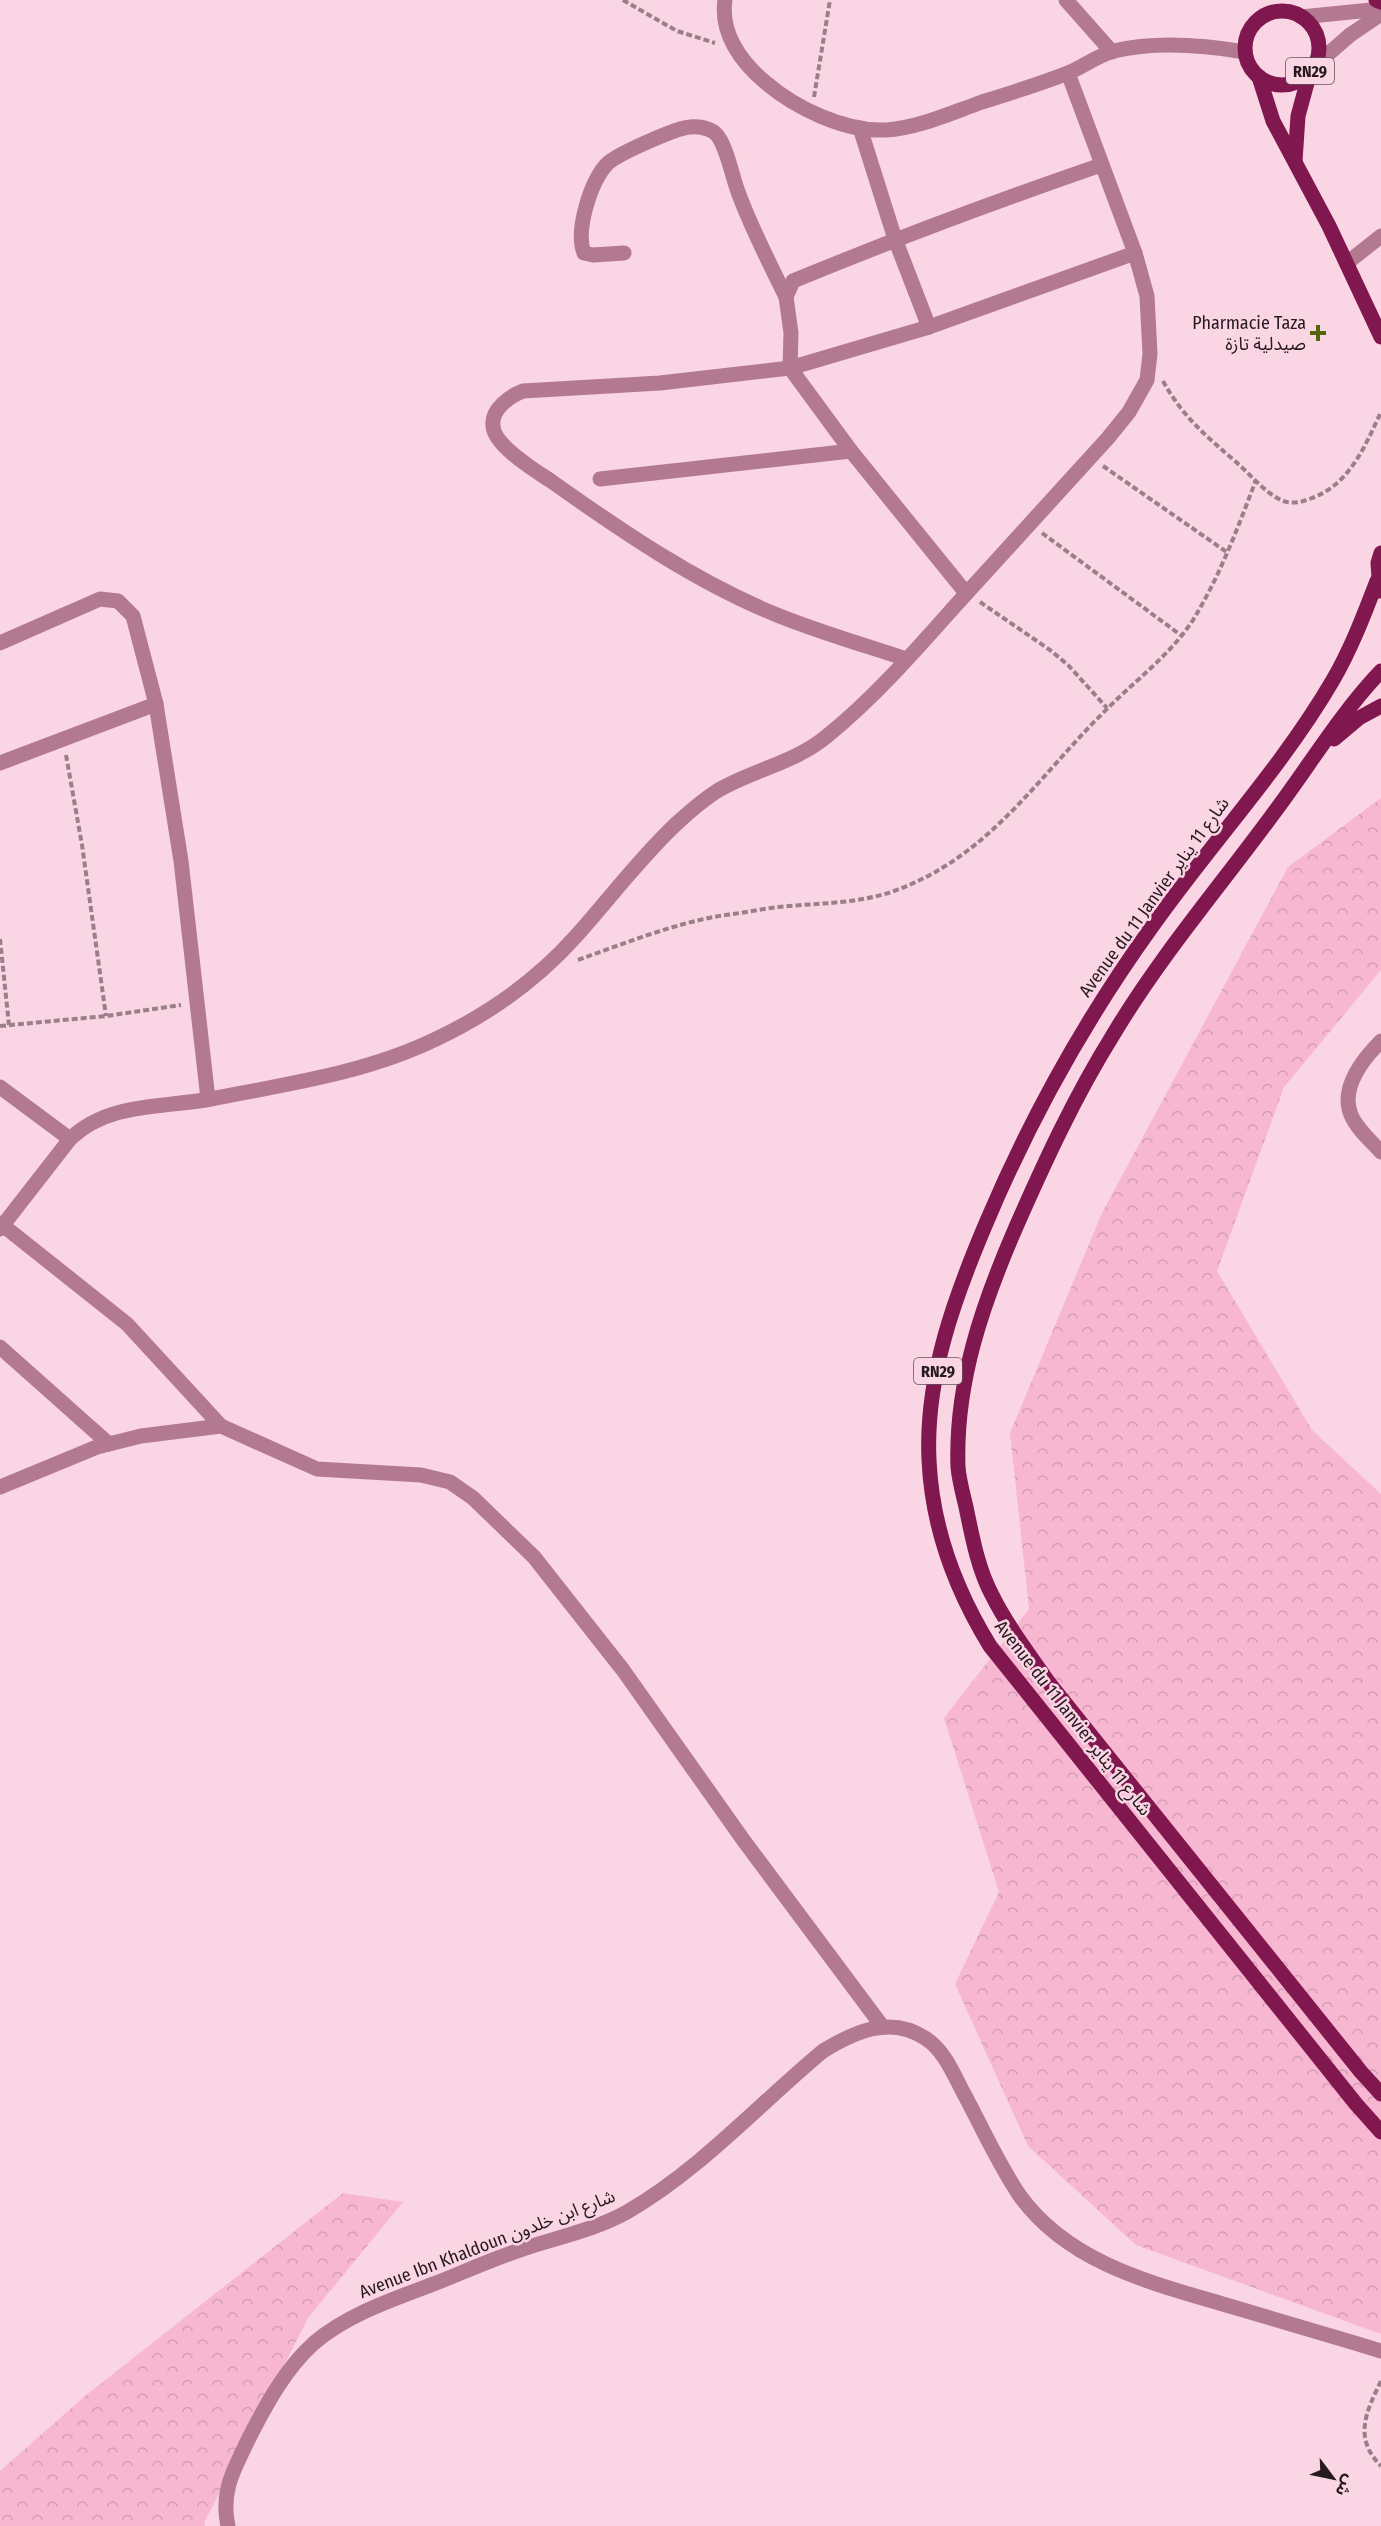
<svg xmlns="http://www.w3.org/2000/svg" width="1381" height="2526" font-family="'Fira Sans Condensed','Noto Sans Arabic',sans-serif">
<style>
.forest{fill:url(#forest-crowns)}
.lines{fill:none;stroke-linecap:round;stroke-linejoin:round}
.path{stroke:#9a7f8a;stroke-width:4;stroke-dasharray:6 3;stroke-linecap:butt}
.minor{stroke:#b37991;stroke-width:15}
.major{stroke:#80174f;stroke-width:15}
.poi-dot{fill:#546409;stroke:#fad5e3;stroke-width:2}
.labels{text-anchor:middle;stroke-width:5;stroke-linejoin:round;paint-order:stroke}
.shield{fill:#fad5e3;stroke:#66515a;stroke-width:1.5}
.shield-label{font-size:16px;font-weight:bold;fill:#26191f}
.poi-label{font-size:18px;fill:#26191f;stroke:#fad5e3;text-anchor:end}
.street-label{font-size:18px;fill:#26191f;stroke:#fad5e3}
</style>
<defs>
<pattern id="forest-crowns" width="20" height="18" patternUnits="userSpaceOnUse" patternTransform="scale(1.5)"><rect width="20" height="18" fill="#f8b7d1"/><path d="M2 6a3 3 0 1 1 6 0M12 15a3 3 0 1 1 6 0" fill="none" stroke="#d49db3"/></pattern>
</defs>
<rect width="100%" height="100%" fill="#fad5e3"/>
<!-- forest -->
<g class="forest">
<polygon points="1381,798 1381,970 1284,1087 1217,1271 1312,1430 1381,1494 1381,2334 1136,2245 1028,2146 955,1984 999,1892 944,1718 1029,1609 1010,1433 1102,1213 1288,867"/>
<polygon points="343,2193 403,2202 308,2318 204,2523 205,2526 0,2526 0,2471 85,2396"/>
</g>
<g class="lines">
<!-- path -->
<g class="path">
<polyline points="623,0 677,31 715,43"/>
<polyline points="814,97 830,0"/>
<path d="M1163 381C1182 416 1206 436 1236 462 1250 474 1264 492 1281 500 1291 505 1302 502 1312 498 1350 484 1365 446 1381 412"/>
<polyline points="1103,466 1228,553"/>
<polyline points="1042,533 1182,636"/>
<polyline points="980,602 1050,650 1068,665 1107,708"/>
<polyline points="66,755 82,845 106,1016"/>
<polyline points="0,939 9,1025"/>
<path d="M578 960C625 943 675 923 725 915 743 913 761 909 778 907 818 903 857 904 894 891 991 856 1038 776 1108 708 1137 679 1171 654 1193 620 1220 576 1238 527 1256 480"/>
<polyline points="0,1026 106,1016 181,1005"/>
<path d="M1381 2381C1366 2412 1353 2438 1381 2466"/>
</g>
<!-- minor -->
<g class="minor">
<path d="M725 0C720 33 741 62 765 82 795 108 845 132 886 130 918 128 951 113 982 102 1011 93 1040 84 1068 73 1083 67 1098 55 1114 51 1156 41 1203 45 1245 52"/>
<polyline points="1066,0 1112,52"/>
<polyline points="1301,17 1381,9"/>
<polyline points="1312,68 1350,35 1381,14"/>
<polyline points="860,128 895,239 929,327"/>
<path d="M624 253 593 255 584 253C575 230 591 181 607 164 617 154 676 128 690 127 698 126 710 128 716 134 726 144 732 175 737 189 750 226 769 262 786 297"/>
<polyline points="1347,263 1381,236"/>
<polyline points="600,479 851,451"/>
<path d="M966 593 851 451 790 368 791 333 786 297 793 281C895 239 997 201 1101 165"/>
<polyline points="0,643 100,599 118,601 133,616 156,704 181,861 208,1099"/>
<path d="M906 659C864 645 819 632 777 615 696 582 623 532 551 481 536 471 494 446 493 426 491 409 510 396 523 391L660 383 790 368 929 327 1135 253"/>
<polyline points="0,763 156,704"/>
<path d="M1381 1041C1363 1059 1340 1088 1351 1115 1357 1129 1371 1141 1381 1152"/>
<polyline points="0,1087 70,1139"/>
<polyline points="0,1223 127,1324 221,1426"/>
<path d="M0 1229 70 1139C108 1102 162 1108 211 1099 287 1084 366 1073 436 1039 489 1014 538 979 577 935 610 898 640 858 676 824 689 812 703 800 717 791 752 770 795 763 827 736 874 698 915 651 955 606 1006 550 1057 494 1108 438L1129 412 1147 380 1150 354 1147 296 1135 253 1068 73"/>
<polyline points="0,1347 109,1444"/>
<polyline points="0,1487 97,1447 141,1436 221,1426 317,1469 421,1475 450,1482 473,1498 534,1557 623,1670 744,1841 882,2026"/>
<path d="M228 2526C220 2490 235 2468 250 2436 267 2403 286 2368 314 2343 348 2314 394 2299 436 2283 464 2272 492 2259 520 2250 555 2238 595 2230 627 2212 701 2169 758 2105 823 2051 854 2032 890 2015 925 2038 944 2050 953 2073 963 2092 982 2127 998 2164 1020 2196 1070 2265 1156 2284 1233 2307 1283 2322 1332 2336 1381 2351"/>
</g>
<!-- major -->
<g class="major">
<polyline points="1376,0 1381,2"/>
<circle cx="1282" cy="48" r="37"/>
<polyline points="1259,77 1273,121 1329,226 1381,337"/>
<polyline points="1295,161 1298,116 1310,72"/>
<path d="M1377 581C1364 615 1351 649 1333 680 1281 769 1210 844 1151 928 1085 1020 1031 1117 987 1221 955 1296 925 1377 929 1460 932 1527 955 1589 990 1646L1356 2104 1381 2132"/>
<polyline points="1380,591 1378,563 1381,553"/>
<path d="M1381 671C1341 713 1311 763 1276 810 1222 884 1160 956 1113 1035 1075 1096 1045 1161 1016 1227 983 1303 955 1382 958 1467 959 1480 963 1494 966 1507 972 1536 978 1569 992 1595 1008 1627 1029 1654 1049 1683L1361 2072 1381 2094"/>
<polyline points="1334,739 1359,718 1381,706"/>
</g>
</g>
<!-- markers -->
<path class="poi-dot" d="M1315 324h6v6h6v6h-6v6h-6v-6h-6v-6h6z"/>
<g class="labels">
<!-- shield labels -->
<g class="shield">
<rect x="1286" y="58" width="48" height="26" rx="4.5"/>
<rect x="914" y="1358" width="48" height="26" rx="4.5"/>
</g>
<g class="shield-label">
<text x="1310" y="77">RN29</text>
<text x="938" y="1377">RN29</text>
</g>
<!-- poi labels -->
<g class="poi-label">
<text x="1306" y="329">Pharmacie Taza<tspan x="1306" dy="21">صيدلية تازة</tspan></text>
</g>
<!-- street labels -->
<g class="street-label">
<text transform="translate(1154 897) rotate(-54)" y="6">Avenue du 11 Janvier شارع 11 يناير</text>
<text transform="translate(1073 1718) rotate(52)" y="6">Avenue du 11 Janvier شارع 11 يناير</text>
<text transform="translate(487 2244) rotate(-21)" y="6">Avenue Ibn Khaldoun شارع ابن خلدون</text>
</g>
</g>
<!-- north arrow -->
<g transform="translate(1333 2478) rotate(122)" stroke="#fad5e3" stroke-width="4.5" paint-order="stroke">
<path d="M0-4.5L10 22L0 15L-10 22Z" fill="#26191f"/>
<text y="-9" font-size="16" font-weight="bold" text-anchor="middle" fill="#26191f">ش</text>
</g>
</svg>
